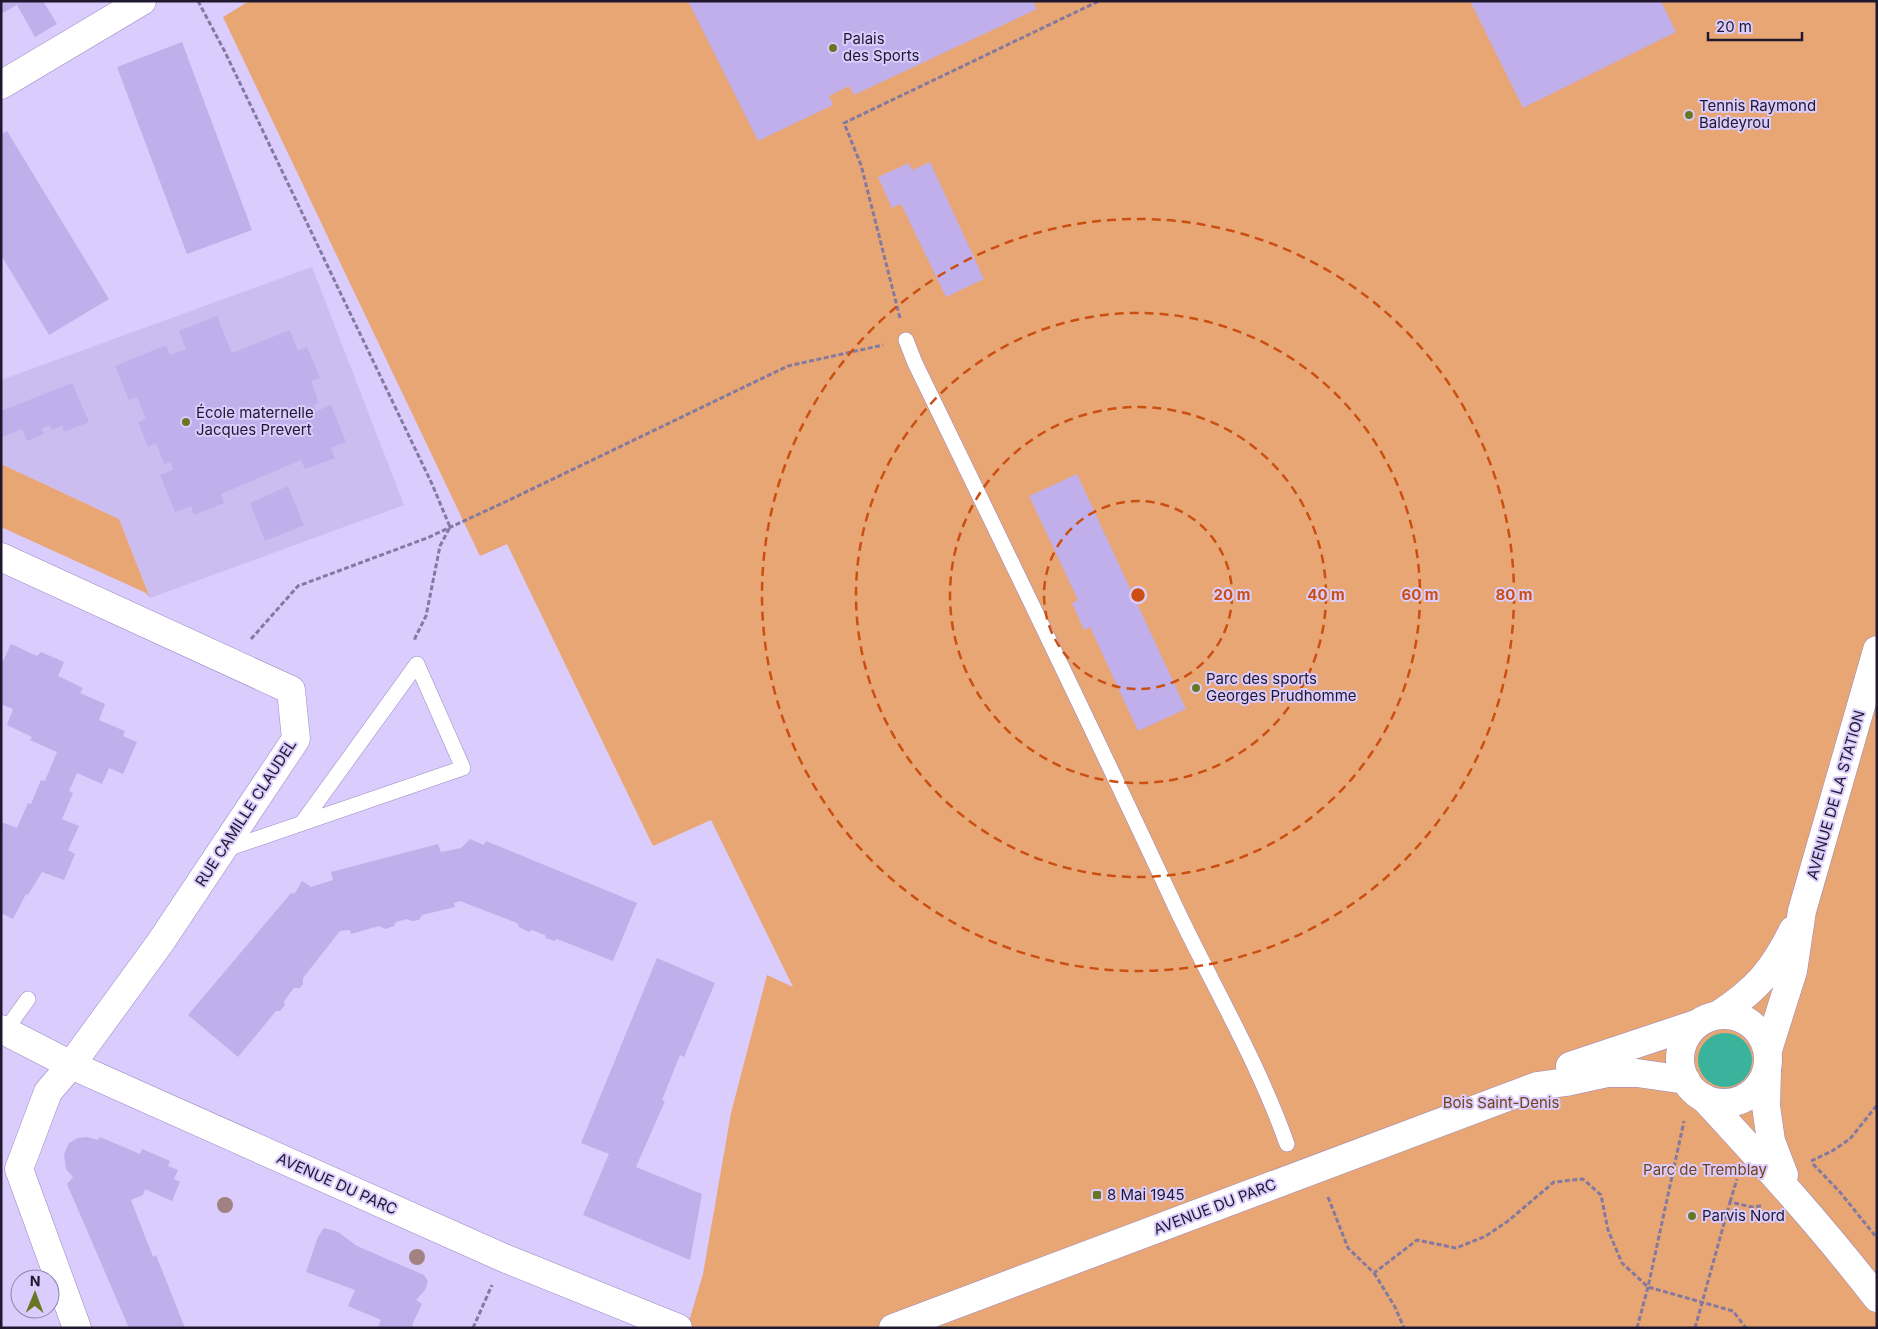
<svg xmlns="http://www.w3.org/2000/svg" width="1878" height="1329" font-family="Inter,sans-serif">
<style>
.built{fill:#ccbdf1}
.green{fill:#e8a675}
.water{fill:#39b39c}
.building{fill:#c0afea}
.lines{fill:none;stroke-linecap:round;stroke-linejoin:round}
.lane-casing{stroke:#9988c1;stroke-width:16}
.street-casing{stroke:#9988c1;stroke-width:29}
.secondary-casing{stroke:#9988c1;stroke-width:29}
.path{stroke:#84799e;stroke-width:3;stroke-dasharray:5 2.5;stroke-linecap:butt}
.lane{stroke:#fff;stroke-width:15}
.street{stroke:#fff;stroke-width:28}
.secondary{stroke:#fff;stroke-width:28}
.tree{fill:#a18181}
.ring{fill:none;stroke:#ca4f11;stroke-width:2.5;stroke-dasharray:9 6}
.poi-dot{fill:#697622;stroke:#daccfd;stroke-width:2}
.labels{text-anchor:middle;stroke-width:4;stroke-linejoin:round;paint-order:stroke}
.poi-label{font-size:15px;fill:#1f182e;stroke:#daccfd;text-anchor:start}
.street-label{font-size:15px;fill:#1f182e;stroke:#daccfd}
.park-label{font-size:15px;fill:#73441b;stroke:#daccfd}
.centre{fill:#ca4f11;stroke:#daccfd;stroke-width:2.5}
.ring-label{font-size:15px;text-anchor:middle;font-weight:bold;fill:#ca4f11;stroke:#daccfd;stroke-width:4;stroke-linejoin:round;paint-order:stroke}
</style>
<rect width="100%" height="100%" fill="#daccfd"/>
<!-- built -->
<polygon class="built" points="312,267 404,505 150,598 119,519 1,464 1,380"/>
<!-- green -->
<g class="green">
<polygon points="249,1 1877,1 1877,1328 687,1328 703,1274 731,1113 767,975 793,987 711,820 653,846 507,544 480,556 223,17"/>
<polygon points="1,464 119,519 150,598 146,593 1,527"/>
</g>
<!-- water -->
<circle class="water" cx="1725" cy="1060" r="27"/>
<!-- building -->
<g class="building">
<polygon points="1,1 43,1 57,24 35,37 17,5 1,14"/>
<polygon points="688,1 1033,1 1037,9 854,95 849,86 829,96 833,105 758,141"/>
<polygon points="1470,1 1661,1 1676,32 1523,108"/>
<polygon points="182,42 252,230 187,254 117,67"/>
<polygon points="7,131 109,299 49,335 1,255 1,134"/>
<polygon points="930,162 984,279 946,297 901,204 892,208 878,177 909,163 912,170"/>
<polygon points="217,316 232,353 290,330 298,351 307,347 320,378 311,381 319,403 314,405 316,411 331,405 346,442 331,448 335,458 305,469 301,460 221,494 224,503 194,515 191,506 175,512 160,475 173,470 171,462 164,464 156,443 148,447 138,422 146,419 137,397 129,400 115,366 166,345 170,355 186,349 179,331"/>
<polygon points="72,383 89,422 64,432 62,426 52,430 50,425 41,429 44,434 27,441 22,429 2,437 1,411"/>
<polygon points="1077,474 1186,709 1138,731 1090,627 1084,630 1072,603 1078,600 1029,496"/>
<polygon points="288,486 304,525 265,541 250,503"/>
<polygon points="11,644 37,656 41,652 64,662 58,676 83,688 80,693 105,704 99,720 125,731 123,736 137,742 123,774 109,768 102,784 77,773 69,791 73,793 62,819 79,826 68,850 75,854 64,880 42,872 28,895 26,894 13,919 1,913 1,822 17,828 28,803 31,804 41,780 45,781 57,752 30,740 32,737 7,725 13,709 1,704 1,660 3,661"/>
<polygon points="470,839 484,845 486,841 637,903 613,961 557,939 554,941 546,938 545,935 532,930 529,932 519,927 517,923 460,901 454,903 455,907 422,915 419,920 412,921 407,919 396,922 394,926 385,929 379,926 351,934 350,930 340,931 303,978 303,984 300,988 294,988 284,1001 285,1005 280,1011 276,1011 238,1057 188,1015 291,893 293,894 295,893 302,881 311,887 333,880 331,872 438,844 441,852 461,848"/>
<polygon points="657,958 715,983 684,1057 680,1055 662,1100 665,1101 636,1167 702,1194 690,1260 583,1215 609,1154 581,1143"/>
<polygon points="87,1137 98,1140 100,1137 140,1154 142,1149 170,1161 168,1166 178,1170 174,1179 180,1182 172,1201 145,1189 143,1195 131,1200 153,1257 156,1255 185,1328 129,1328 67,1184 73,1177 66,1169 64,1154 69,1143 78,1138"/>
<polygon points="324,1228 338,1232 357,1246 424,1275 428,1281 425,1290 416,1300 422,1304 412,1325 415,1328 378,1328 381,1320 348,1306 355,1290 306,1272 318,1237"/>
</g>
<g class="lines">
<defs>
<g id="lane">
<path d="M906 340 915 363C1003 544 1091 725 1176 908 1213 986 1258 1062 1287 1144"/>
<polyline points="224,850 463,768 417,664 302,823"/>
<polyline points="5,1031 28,999"/>
</g>
<g id="street">
<polyline points="1,85 142,1"/>
<polyline points="1,557 291,690 296,739 160,943 71,1065 48,1092 19,1169 77,1328"/>
<polyline points="1,1029 71,1065 504,1258 678,1328"/>
<polyline points="1570,1066 1696,1024"/>
<polyline points="893,1328 1537,1086 1566,1082 1607,1073 1637,1073 1686,1080"/>
</g>
<g id="secondary">
<path d="M1718 1015C1756 990 1773 971 1793 930"/>
<circle cx="1724" cy="1059" r="44"/>
<polyline points="1768,1050 1793,971 1802,911 1877,650"/>
<polyline points="1767,1071 1766,1106 1771,1141 1784,1175"/>
<path d="M1704 1098C1764 1163 1823 1228 1877 1298"/>
</g>
</defs>
<!-- lane casing -->
<use href="#lane" class="lane-casing"/>
<!-- street casing -->
<use href="#street" class="street-casing"/>
<!-- secondary casing -->
<use href="#secondary" class="secondary-casing"/>
<!-- path -->
<g class="path">
<polyline points="198,1 225,52 432,484 450,527 440,546 426,616 415,638 415,642"/>
<polyline points="900,318 861,165 844,123 1099,1"/>
<polyline points="251,639 298,586 427,538 505,502 788,366 883,345"/>
<polyline points="1811,1161 1832,1151 1850,1139 1877,1105"/>
<polyline points="1813,1164 1839,1191 1877,1238"/>
<polyline points="1328,1197 1348,1248 1374,1273 1417,1240 1456,1248 1486,1236 1508,1221 1554,1182 1583,1179 1601,1195 1608,1230 1622,1263 1648,1287 1733,1311 1746,1328"/>
<polyline points="1730,1202 1737,1179"/>
<polyline points="1374,1273 1395,1307 1404,1328"/>
<polyline points="473,1328 492,1285"/>
<polyline points="1637,1328 1648,1287 1684,1121"/>
<polyline points="1695,1328 1730,1202 1752,1207 1761,1206"/>
</g>
<!-- lane -->
<use href="#lane" class="lane"/>
<!-- street -->
<use href="#street" class="street"/>
<!-- secondary -->
<use href="#secondary" class="secondary"/>
</g>
<!-- trees -->
<g class="tree">
<circle cx="225" cy="1205" r="8"/>
<circle cx="417" cy="1257" r="8"/>
</g>
<!-- distance rings -->
<g class="ring">
<circle cx="1138" cy="595" r="94"/>
<circle cx="1138" cy="595" r="188"/>
<circle cx="1138" cy="595" r="282"/>
<circle cx="1138" cy="595" r="376"/>
</g>
<!-- markers -->
<g class="poi-dot">
<circle cx="833" cy="48" r="5"/>
<circle cx="1689" cy="115" r="5"/>
<circle cx="186" cy="422" r="5"/>
<circle cx="1196" cy="688" r="5"/>
<rect x="1092" y="1190" width="10" height="10" rx="2.5"/>
<circle cx="1692" cy="1216" r="5"/>
</g>
<g class="labels">
<!-- poi labels -->
<g class="poi-label">
<text x="843" y="44">Palais<tspan x="843" dy="17">des Sports</tspan></text>
<text x="1699" y="111">Tennis Raymond<tspan x="1699" dy="17">Baldeyrou</tspan></text>
<text x="196" y="418">École maternelle<tspan x="196" dy="17">Jacques Prevert</tspan></text>
<text x="1206" y="684">Parc des sports<tspan x="1206" dy="17">Georges Prudhomme</tspan></text>
<text x="1107" y="1200">8 Mai 1945</text>
<text x="1702" y="1221">Parvis Nord</text>
</g>
<!-- street labels -->
<g class="street-label">
<text transform="translate(1836 795) rotate(-74)" y="5">AVENUE DE LA STATION</text>
<text transform="translate(246 813) rotate(-57)" y="5">RUE CAMILLE CLAUDEL</text>
<text transform="translate(337 1184) rotate(24)" y="5">AVENUE DU PARC</text>
<text transform="translate(1215 1207) rotate(-21)" y="5">AVENUE DU PARC</text>
</g>
<!-- park labels -->
<g class="park-label">
<text x="1501" y="1108">Bois Saint-Denis</text>
<text x="1705" y="1175">Parc de Tremblay</text>
</g>
</g>
<circle cx="1138" cy="595" r="8" class="centre"/>
<g class="ring-label">
<text x="1232" y="600">20 m</text>
<text x="1326" y="600">40 m</text>
<text x="1420" y="600">60 m</text>
<text x="1514" y="600">80 m</text>
</g>
<!-- border -->
<rect width="1878" height="1329" fill="none" stroke="#1f182e" stroke-width="5"/>
<!-- north arrow -->
<g transform="translate(35 1294) rotate(1)"><circle r="24" fill="#daccfd" stroke="#8f84aa"/>
<path d="M0-4L9 19L0 12L-9 19Z" fill="#697622"/>
<text y="-8" font-size="14" font-weight="bold" text-anchor="middle" fill="#1f182e">N</text>
</g>
<!-- scale -->
<path d="M1708 32v8h94v-8" fill="none" stroke="#1f182e" stroke-width="2.5"/>
<text x="1716" y="32" font-size="15" fill="#1f182e" stroke="#daccfd" stroke-width="4" paint-order="stroke">20 m</text>
</svg>
